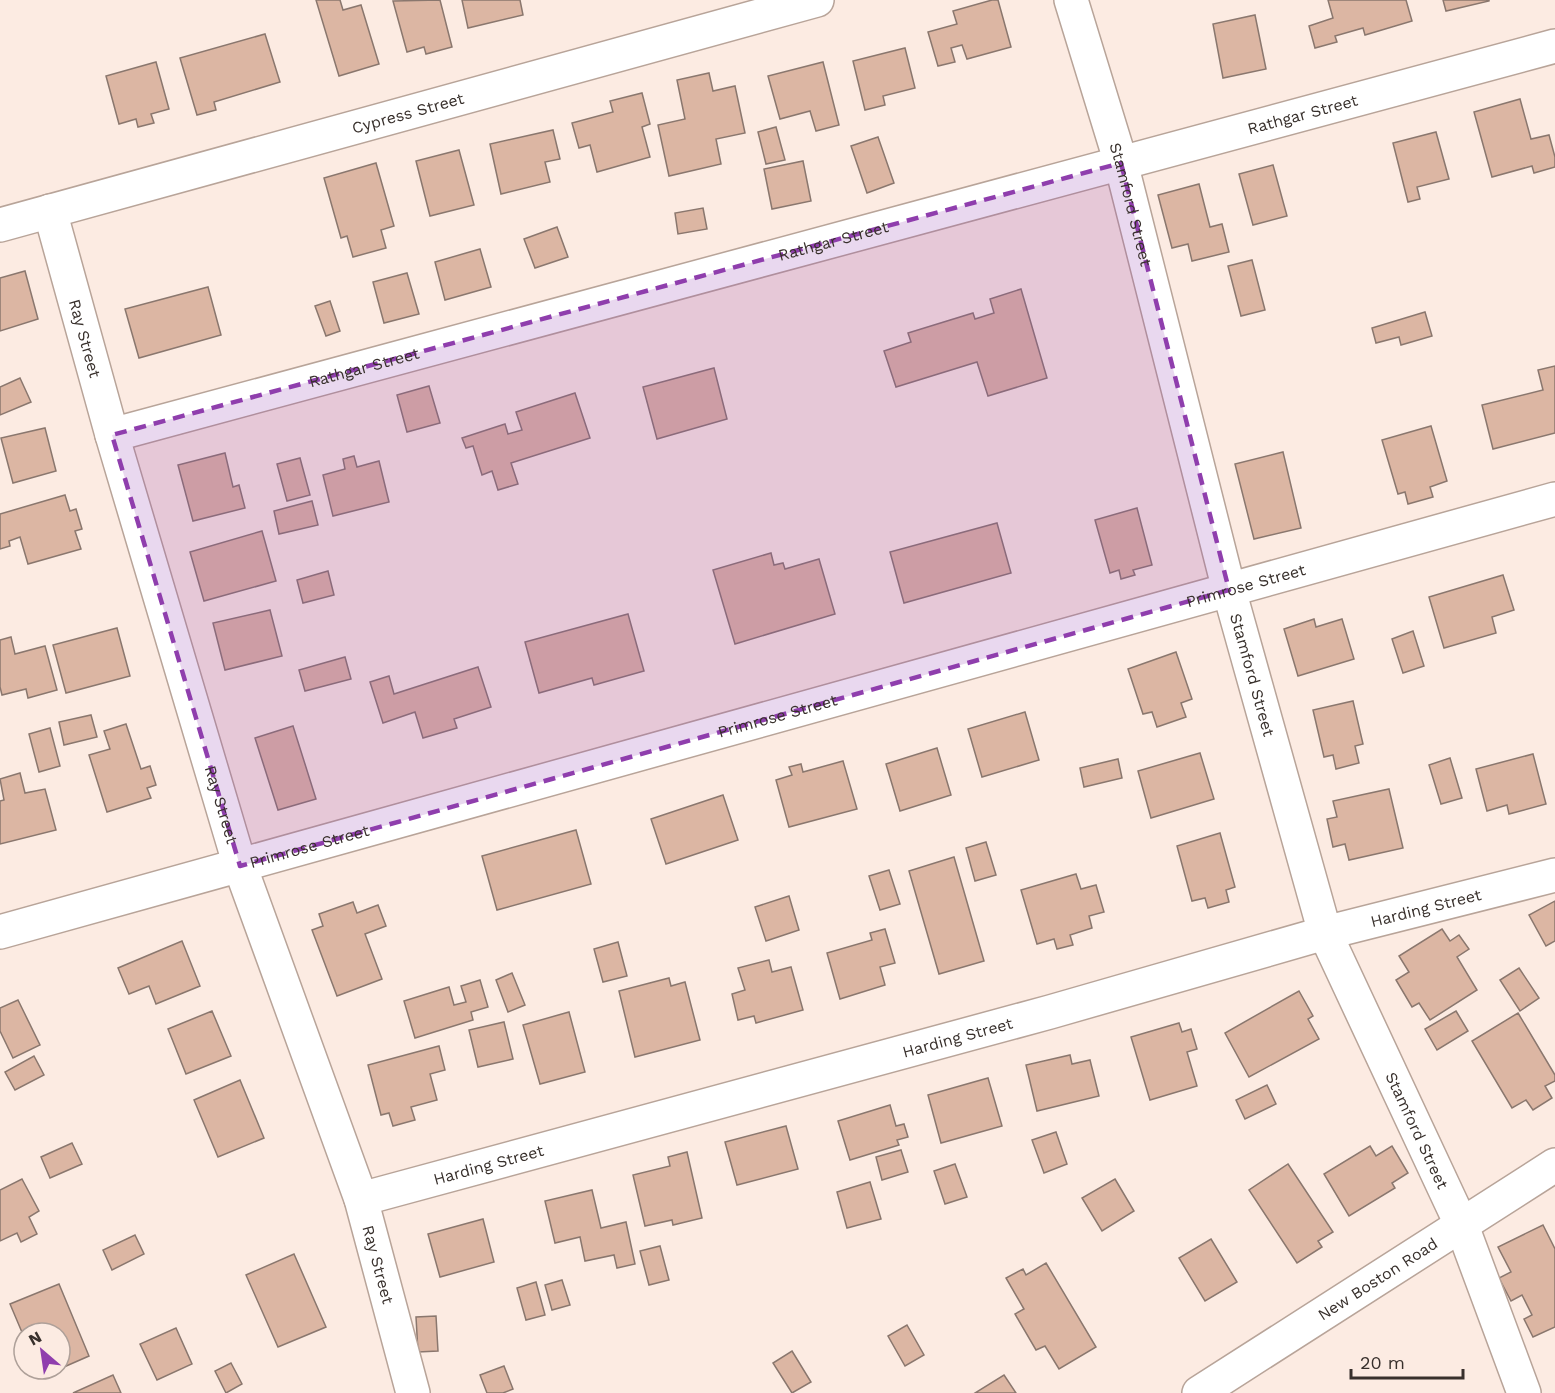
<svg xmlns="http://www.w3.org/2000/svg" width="1555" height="1393" font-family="'Work Sans',sans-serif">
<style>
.building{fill:#dcb6a3;stroke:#8a776e;stroke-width:1.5}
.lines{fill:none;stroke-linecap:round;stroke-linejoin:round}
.minor-casing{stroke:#b8a499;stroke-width:36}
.minor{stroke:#fff;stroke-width:33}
.marked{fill:#8f3ead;fill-opacity:0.2;stroke:#8f3ead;stroke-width:4.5;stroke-dasharray:12 8;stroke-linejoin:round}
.labels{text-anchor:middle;stroke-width:5;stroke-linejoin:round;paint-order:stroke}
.street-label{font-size:16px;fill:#38302c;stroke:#fcebe2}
</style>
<rect width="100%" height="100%" fill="#fcebe2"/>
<!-- building -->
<g class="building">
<polygon points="316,0 340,0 343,10 361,5 379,64 339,76"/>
<polygon points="440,0 452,47 426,54 424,47 407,52 393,1"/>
<polygon points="462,0 520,0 523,15 468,28"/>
<polygon points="992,0 998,0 1011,47 967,59 962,45 951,48 955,62 938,66 928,32 957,24 953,11"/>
<polygon points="1328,0 1406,0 1412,21 1365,35 1363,28 1335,36 1337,42 1315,48 1309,26 1333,18"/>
<polygon points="1443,0 1489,0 1489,1 1446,11"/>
<polygon points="1255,15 1266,69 1223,78 1213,24"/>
<polygon points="265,34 280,82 214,102 216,110 197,115 180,58"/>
<polygon points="905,48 915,88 883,96 885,105 865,110 853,61"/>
<polygon points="156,62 169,109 151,114 154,123 138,127 136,119 119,124 106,76"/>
<polygon points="823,62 839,125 816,131 810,111 780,119 768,76"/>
<polygon points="709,73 713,91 735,86 745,133 716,139 721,164 669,176 658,125 685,119 677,80"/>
<polygon points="642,93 650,124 642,127 650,157 597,172 590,145 579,148 572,123 613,112 610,101"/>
<polygon points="1520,99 1531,139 1549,135 1555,157 1555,167 1534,173 1532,166 1492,177 1474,112"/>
<polygon points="776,127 785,160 766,164 758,132"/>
<polygon points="553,130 560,159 545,162 550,182 501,194 490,144"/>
<polygon points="1436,132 1449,179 1417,187 1420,199 1408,202 1393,143"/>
<polygon points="878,137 894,183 867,193 851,146"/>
<polygon points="459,150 474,205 430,216 416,161"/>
<polygon points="803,161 811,201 772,209 764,169"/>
<polygon points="376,163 394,226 381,230 386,248 353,257 347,236 341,238 324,178"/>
<polygon points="1273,165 1287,216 1253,225 1239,174"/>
<polygon points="1199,184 1210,227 1222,224 1229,252 1192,261 1188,244 1172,248 1158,195"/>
<polygon points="703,208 707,229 678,234 675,213"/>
<polygon points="557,227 568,257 535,268 524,239"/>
<polygon points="480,249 491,287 445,300 435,262"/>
<polygon points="1252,260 1265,310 1241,316 1228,266"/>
<polygon points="25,271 38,319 0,331 0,278"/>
<polygon points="407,273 419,314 384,323 373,282"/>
<polygon points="208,287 221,335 139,358 125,309"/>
<polygon points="1021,289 1047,378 988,396 977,362 896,387 884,351 911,342 908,333 973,313 975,319 994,313 990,299"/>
<polygon points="330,301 340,331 326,336 315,306"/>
<polygon points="1425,312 1432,336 1401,345 1399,337 1376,343 1372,328"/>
<polygon points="1555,366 1555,433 1493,449 1482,405 1543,390 1538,370"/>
<polygon points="714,368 727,419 657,439 643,387"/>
<polygon points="20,378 31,402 0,415 0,387"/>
<polygon points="429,386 440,423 407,432 397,395"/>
<polygon points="575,393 590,438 511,463 518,484 498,490 492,471 482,475 473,446 466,448 462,438 505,424 508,434 522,430 516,412"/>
<polygon points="1431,426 1447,481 1430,487 1433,497 1408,504 1405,492 1398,494 1382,440"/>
<polygon points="45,428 56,471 13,483 1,438"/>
<polygon points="1283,452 1301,528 1254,539 1235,464"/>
<polygon points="225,453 233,487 239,485 245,508 193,521 178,465"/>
<polygon points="354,456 357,467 379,461 389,502 333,516 323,475 345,469 343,459"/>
<polygon points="300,458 310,495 287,501 277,464"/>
<polygon points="65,495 70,511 76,509 82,529 75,531 81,549 28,564 20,537 9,541 10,546 0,549 0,514"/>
<polygon points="312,501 318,525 279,534 274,511"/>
<polygon points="1137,508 1152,565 1133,570 1135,575 1121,579 1119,570 1110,573 1095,520"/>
<polygon points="997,523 1011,573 904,603 890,552"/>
<polygon points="262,531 276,581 204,601 190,552"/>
<polygon points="771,553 774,565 783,563 785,569 819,559 835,614 735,644 713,570"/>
<polygon points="328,571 334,595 303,603 297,580"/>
<polygon points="1503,575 1514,610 1492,617 1496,633 1444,648 1429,597"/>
<polygon points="270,610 282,656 225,670 213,623"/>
<polygon points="628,614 644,671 594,685 592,678 539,693 525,642"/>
<polygon points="1314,619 1316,627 1342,619 1354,659 1298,676 1284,629"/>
<polygon points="117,628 130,676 66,693 53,645"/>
<polygon points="1413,631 1424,666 1403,673 1392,639"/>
<polygon points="11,637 15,654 45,646 57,690 28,698 26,689 2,695 0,687 0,640"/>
<polygon points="1176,652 1192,699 1181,703 1186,717 1157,727 1152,712 1143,714 1128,669"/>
<polygon points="345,657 351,679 305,691 299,670"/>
<polygon points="478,667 491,707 454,719 457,728 423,738 415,712 383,723 370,682 389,676 394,694"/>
<polygon points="1353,701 1363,744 1355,746 1359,763 1336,769 1333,755 1324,757 1313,710"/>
<polygon points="1025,712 1039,760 982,777 968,729"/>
<polygon points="91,715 97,737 64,745 59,722"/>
<polygon points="126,724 141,769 150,766 156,785 147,788 151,798 107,812 89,755 110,749 104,731"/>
<polygon points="293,726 316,799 278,810 255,738"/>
<polygon points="50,728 60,766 39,772 29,734"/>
<polygon points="937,748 951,795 900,811 886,764"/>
<polygon points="1200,753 1214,799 1151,818 1138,771"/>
<polygon points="1533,754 1546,804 1509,814 1507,805 1487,811 1476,769"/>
<polygon points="1450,758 1462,798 1441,804 1429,765"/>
<polygon points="1118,759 1122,778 1084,787 1080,768"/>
<polygon points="843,761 857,809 789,827 776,780 792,775 789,767 801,764 803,772"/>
<polygon points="20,773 25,793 45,789 56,830 0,844 0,801 4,800 0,779"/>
<polygon points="1389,789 1403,848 1349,860 1345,844 1333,847 1327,819 1337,817 1333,801"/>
<polygon points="723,795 738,840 666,864 651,819"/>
<polygon points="576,830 591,884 497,910 482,856"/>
<polygon points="1220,833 1235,887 1226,890 1229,902 1208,908 1205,898 1192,901 1177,846"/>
<polygon points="986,842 996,875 975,881 966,848"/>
<polygon points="954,857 984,961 939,974 909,871"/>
<polygon points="889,870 900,904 880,910 869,876"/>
<polygon points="1076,874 1081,889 1096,885 1104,912 1089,916 1092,928 1070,935 1073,945 1057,949 1054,939 1037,944 1021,890"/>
<polygon points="789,896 799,930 766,941 755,907"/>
<polygon points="1555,901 1555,941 1546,946 1529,915"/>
<polygon points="353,902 357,913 378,905 386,926 365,934 382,979 337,996 312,930 323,926 319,914"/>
<polygon points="885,929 895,963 880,967 885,985 840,999 827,953 872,940 870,933"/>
<polygon points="1442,929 1450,941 1459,935 1469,949 1457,957 1477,990 1430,1020 1419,1003 1412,1007 1396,980 1409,972 1399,956"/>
<polygon points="182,941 200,986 156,1004 149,986 129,994 118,968"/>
<polygon points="618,942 627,976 603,982 594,949"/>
<polygon points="769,960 772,972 791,967 803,1010 756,1023 754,1016 738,1020 732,994 745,990 738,968"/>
<polygon points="1519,968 1539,998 1520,1011 1500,980"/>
<polygon points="512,973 525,1005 508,1012 496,980"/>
<polygon points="669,978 671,986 685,982 700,1040 635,1057 619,991"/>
<polygon points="480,980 488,1007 471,1012 473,1020 415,1038 404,1001 449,987 454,1005 466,1002 461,986"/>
<polygon points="1299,991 1313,1016 1308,1019 1319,1039 1249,1077 1225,1033"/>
<polygon points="18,1000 40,1045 13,1058 0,1031 0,1008"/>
<polygon points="212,1011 231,1056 186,1074 168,1029"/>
<polygon points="1456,1011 1468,1031 1437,1050 1425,1029"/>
<polygon points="569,1012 585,1072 540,1084 523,1025"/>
<polygon points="1518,1013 1555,1075 1555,1081 1545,1086 1552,1098 1533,1110 1526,1100 1512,1108 1472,1041"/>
<polygon points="504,1022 513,1059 478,1067 469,1030"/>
<polygon points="1179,1023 1182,1032 1191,1029 1197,1049 1187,1052 1197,1086 1150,1100 1131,1037"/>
<polygon points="439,1046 445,1070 430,1074 437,1100 411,1107 415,1120 393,1126 389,1113 381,1115 368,1065"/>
<polygon points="1070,1055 1072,1064 1090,1060 1099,1096 1037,1111 1026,1065"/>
<polygon points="34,1056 44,1075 15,1090 5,1072"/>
<polygon points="988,1078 1002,1126 941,1143 928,1095"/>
<polygon points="240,1080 264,1138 218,1157 194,1100"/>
<polygon points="1267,1085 1276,1104 1245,1119 1236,1100"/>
<polygon points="890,1105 896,1126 904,1124 908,1137 897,1140 899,1145 850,1160 838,1121"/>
<polygon points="786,1126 798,1169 737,1185 725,1142"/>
<polygon points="1056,1132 1067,1164 1044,1173 1032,1140"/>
<polygon points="72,1143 82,1164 50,1178 41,1157"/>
<polygon points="1370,1146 1376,1156 1392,1146 1408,1173 1392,1183 1395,1188 1349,1216 1324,1174"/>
<polygon points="901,1150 908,1172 882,1180 876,1157"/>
<polygon points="687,1152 702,1218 673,1225 672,1220 645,1226 633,1175 670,1166 668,1157"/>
<polygon points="955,1164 967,1197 945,1204 934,1171"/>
<polygon points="1288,1164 1333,1232 1318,1241 1322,1247 1297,1263 1249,1190"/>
<polygon points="22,1179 39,1211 29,1217 37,1234 21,1242 17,1233 0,1241 0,1190"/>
<polygon points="1115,1179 1134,1211 1102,1231 1082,1198"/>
<polygon points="870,1182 881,1219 847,1228 837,1192"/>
<polygon points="592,1190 601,1228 626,1222 635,1264 617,1268 614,1255 585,1261 580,1237 555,1243 545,1201"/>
<polygon points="483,1219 494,1262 440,1277 428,1234"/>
<polygon points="1543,1225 1555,1249 1555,1327 1533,1337 1524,1319 1532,1315 1522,1295 1511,1301 1499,1278 1511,1272 1498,1247"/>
<polygon points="135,1235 144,1254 112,1270 103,1250"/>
<polygon points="1211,1239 1237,1282 1205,1301 1179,1258"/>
<polygon points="660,1246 669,1280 649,1285 640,1251"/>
<polygon points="294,1254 326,1327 278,1347 246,1275"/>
<polygon points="1046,1263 1096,1347 1059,1369 1045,1346 1036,1350 1015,1314 1024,1309 1006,1278 1023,1269 1026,1275"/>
<polygon points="562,1280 570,1305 552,1310 545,1285"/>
<polygon points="536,1282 545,1315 526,1320 517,1288"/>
<polygon points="59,1284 89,1356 48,1374 46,1369 60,1369 60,1333 24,1333 24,1337 10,1304"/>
<polygon points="436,1316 438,1351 418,1352 416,1317"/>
<polygon points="907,1325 924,1355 905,1366 888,1336"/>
<polygon points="176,1328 192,1364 157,1380 140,1344"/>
<polygon points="792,1351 811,1382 792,1393 773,1363"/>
<polygon points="231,1363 242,1384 226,1393 215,1371"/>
<polygon points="504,1366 513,1389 503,1393 487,1393 480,1375"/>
<polygon points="113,1375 121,1393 73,1393"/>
<polygon points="1004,1375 1016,1393 975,1393"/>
</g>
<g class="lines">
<defs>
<g id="minor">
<path id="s1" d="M1071 0 1121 163 1229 590 1325 933 1462 1226 1524 1393"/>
<path id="s2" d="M50 211 112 435 240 866 361 1199 413 1393"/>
<path id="s3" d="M0 225 817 0"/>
<path id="s4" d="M112 435 1555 46"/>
<path id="s5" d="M0 932 1555 499"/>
<path id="s6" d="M361 1199 1050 1012 1325 933 1555 875"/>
<path id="s7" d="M1199 1393 1555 1165"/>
</g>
</defs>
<!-- minor casing -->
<use href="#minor" class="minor-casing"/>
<!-- minor -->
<use href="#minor" class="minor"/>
</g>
<!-- marked area -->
<path class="marked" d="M1121 163 1229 590 240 866 112 435Z"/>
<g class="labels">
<!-- street labels -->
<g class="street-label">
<text dy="6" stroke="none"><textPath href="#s3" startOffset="423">Cypress Street</textPath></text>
<text dy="6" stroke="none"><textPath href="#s4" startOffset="1233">Rathgar Street</textPath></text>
<text dy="6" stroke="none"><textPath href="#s1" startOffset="213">Stamford Street</textPath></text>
<text dy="6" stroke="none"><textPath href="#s4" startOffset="747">Rathgar Street</textPath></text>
<text dy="6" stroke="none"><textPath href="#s2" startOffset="132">Ray Street</textPath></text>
<text dy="6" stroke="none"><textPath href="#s4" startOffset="261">Rathgar Street</textPath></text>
<text dy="6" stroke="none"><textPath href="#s5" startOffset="1293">Primrose Street</textPath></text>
<text dy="6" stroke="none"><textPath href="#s1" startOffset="699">Stamford Street</textPath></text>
<text dy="6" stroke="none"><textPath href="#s5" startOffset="807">Primrose Street</textPath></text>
<text dy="6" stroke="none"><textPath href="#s2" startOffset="618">Ray Street</textPath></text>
<text dy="6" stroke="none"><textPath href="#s5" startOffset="321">Primrose Street</textPath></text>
<text dy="6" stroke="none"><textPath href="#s6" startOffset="1104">Harding Street</textPath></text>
<text dy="6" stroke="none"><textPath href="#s6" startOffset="618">Harding Street</textPath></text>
<text dy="6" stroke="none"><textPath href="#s1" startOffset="1185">Stamford Street</textPath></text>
<text dy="6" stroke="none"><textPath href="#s6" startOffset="132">Harding Street</textPath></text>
<text dy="6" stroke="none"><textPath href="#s2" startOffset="1104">Ray Street</textPath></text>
<text dy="6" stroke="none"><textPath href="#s7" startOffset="212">New Boston Road</textPath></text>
</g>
</g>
<!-- north arrow -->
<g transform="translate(42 1351) rotate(331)"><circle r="28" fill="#fcebe2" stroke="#aea099" stroke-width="1.5"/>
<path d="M0-4.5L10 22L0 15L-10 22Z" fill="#8f3ead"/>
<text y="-9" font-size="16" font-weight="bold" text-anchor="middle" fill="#38302c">N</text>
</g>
<!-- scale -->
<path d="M1351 1369v9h112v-9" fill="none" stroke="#38302c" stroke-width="3"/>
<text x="1360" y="1369" font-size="18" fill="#38302c" stroke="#fcebe2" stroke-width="4.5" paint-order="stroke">20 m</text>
</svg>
